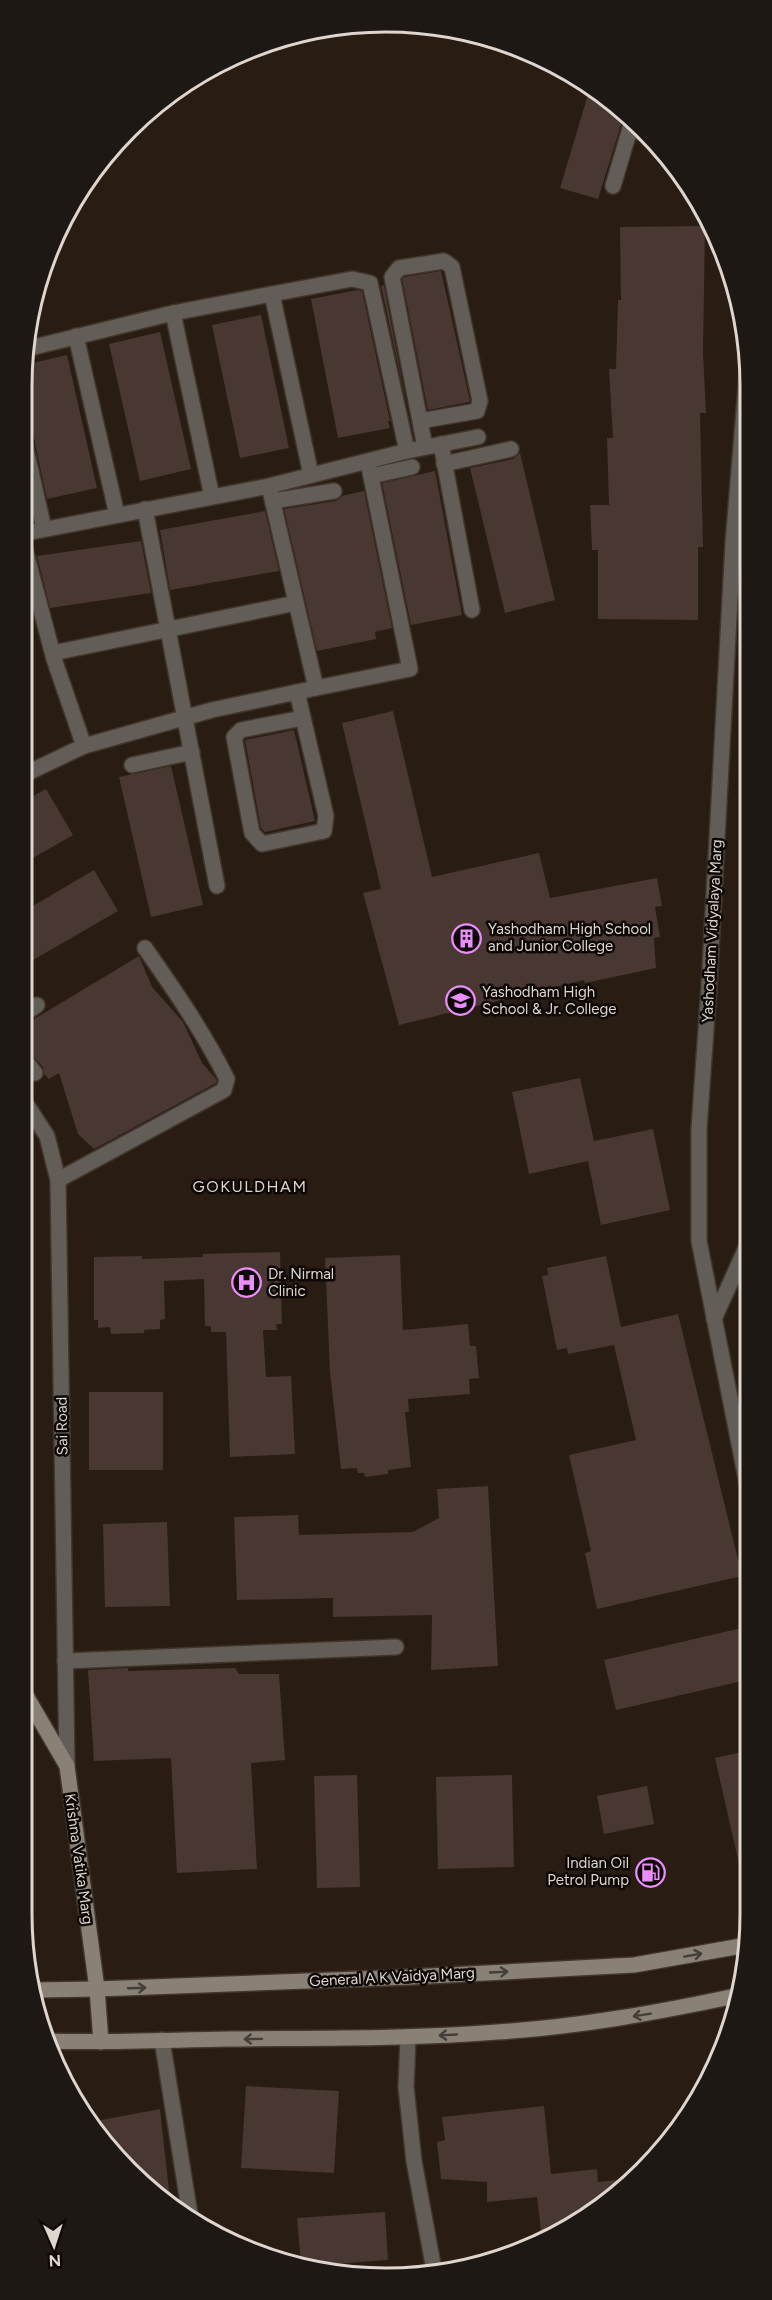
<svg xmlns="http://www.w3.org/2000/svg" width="772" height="2300" font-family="Figtree,sans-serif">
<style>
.building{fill:#493732}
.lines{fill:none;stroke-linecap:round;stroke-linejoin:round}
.street-casing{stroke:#42362c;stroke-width:18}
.secondary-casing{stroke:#42362c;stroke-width:18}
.street{stroke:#625d57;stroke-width:15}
.secondary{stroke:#898176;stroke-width:15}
.oneway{stroke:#453e38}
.labels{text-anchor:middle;stroke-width:5;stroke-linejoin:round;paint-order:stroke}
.poi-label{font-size:15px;fill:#dfd5cf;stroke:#0d0805;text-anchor:start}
.street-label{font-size:15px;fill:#dfd5cf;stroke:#0d0805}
.neighbourhood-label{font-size:16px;letter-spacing:1.5px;fill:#dfd5cf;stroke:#0d0805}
.rim{fill:none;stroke:#dfd5cf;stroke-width:3}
</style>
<rect width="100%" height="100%" fill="#291c12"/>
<!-- building -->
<g class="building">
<polygon points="590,88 624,115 598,199 560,188"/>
<polygon points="705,226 703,353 706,413 700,413 703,547 698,547 698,620 598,619 598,550 592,550 590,505 609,505 607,438 613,438 609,369 616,369 618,300 621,300 620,227"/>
<polygon points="441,271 470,401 469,402 428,410 402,279 404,277"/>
<polygon points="384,285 407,407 381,286"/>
<polygon points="357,290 362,291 390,421 388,421 390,428 338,438 311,299"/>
<polygon points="261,315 289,448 240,458 212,325"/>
<polygon points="160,332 191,469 140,481 109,344"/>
<polygon points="67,355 97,488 47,499 31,425 25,418 21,401 24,365"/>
<polygon points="520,453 555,600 505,613 470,468 513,459"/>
<polygon points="435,471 462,615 411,625 382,483"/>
<polygon points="364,491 392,628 375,632 376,639 317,651 284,509 336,501 342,496"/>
<polygon points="265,511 279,571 170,590 160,530"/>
<polygon points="141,541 151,593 50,608 37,556"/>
<polygon points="393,711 432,877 539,853 550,898 657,878 662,906 655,907 660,937 654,938 656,968 585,983 584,980 399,1025 363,893 381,889 342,723"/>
<polygon points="294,730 315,821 265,832 261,828 245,740"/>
<polygon points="171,766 203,905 151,917 119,777"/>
<polygon points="46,789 73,835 21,865 21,803"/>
<polygon points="94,870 118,911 21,967 21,913"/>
<polygon points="139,956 152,987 183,1022 202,1063 217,1080 216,1083 94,1149 78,1134 59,1073 49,1079 44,1074 43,1067 24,1046 21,1027"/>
<polygon points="580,1078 594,1141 653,1129 670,1210 601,1225 588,1161 529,1174 512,1092"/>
<polygon points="280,1252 282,1324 276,1324 277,1330 263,1330 266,1377 291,1376 295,1454 230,1457 226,1332 211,1332 211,1326 205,1326 204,1279 164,1281 165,1319 160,1320 160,1329 144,1330 144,1333 111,1334 110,1327 98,1328 98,1320 94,1320 94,1257 142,1256 142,1259 203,1257 203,1254"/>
<polygon points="400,1255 403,1330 468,1324 470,1346 476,1346 479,1378 469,1379 470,1394 408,1399 409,1412 405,1412 411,1467 388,1470 388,1474 365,1477 364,1473 358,1473 357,1468 341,1469 330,1372 325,1258"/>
<polygon points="606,1256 621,1327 678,1314 742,1576 597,1609 585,1553 591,1551 569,1455 636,1440 614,1345 568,1354 567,1348 557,1350 542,1276 548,1275 547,1268"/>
<rect x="89" y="1392" width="74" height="78"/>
<polygon points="488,1486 498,1666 431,1670 432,1615 333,1617 333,1598 237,1600 234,1517 298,1515 299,1535 413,1532 439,1518 437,1489"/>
<polygon points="167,1522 170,1606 105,1607 103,1524"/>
<polygon points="750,1626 751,1679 616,1710 604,1660"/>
<polygon points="128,1668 128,1671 235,1668 239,1674 279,1674 285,1760 251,1763 257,1869 177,1873 171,1758 94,1761 88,1670"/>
<polygon points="751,1750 751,1876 742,1877 715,1758"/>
<polygon points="357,1775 360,1887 317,1888 314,1776"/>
<polygon points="512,1775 514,1867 438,1869 436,1777"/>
<polygon points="647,1786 654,1824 604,1834 597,1796"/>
<polygon points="246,2086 339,2091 334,2173 241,2168"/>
<polygon points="544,2106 551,2174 597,2169 598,2182 628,2179 589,2217 542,2239 537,2197 487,2202 487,2182 441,2179 437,2142 445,2140 442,2117"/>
<polygon points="160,2109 170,2200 112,2155 91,2122"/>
<polygon points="385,2212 388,2260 306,2266 301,2264 297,2218"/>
</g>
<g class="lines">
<defs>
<g id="street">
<polyline points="630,129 646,134"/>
<polyline points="613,186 632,122"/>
<polyline points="272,294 311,475"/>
<polyline points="173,313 212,497"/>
<polyline points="76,336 117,515"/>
<polyline points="26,349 173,313 272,294 352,279 370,283 407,451"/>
<polyline points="748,362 733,543 709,987 699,1129 699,1241 750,1499"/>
<polyline points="420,421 477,411 480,401 452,267 444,261 399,268 392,277 425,447"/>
<polyline points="21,427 44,529"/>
<polyline points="441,444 472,610"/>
<polyline points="444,464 511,449"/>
<polyline points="371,476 412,467"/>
<polyline points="273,501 334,491"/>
<polyline points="145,509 217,886"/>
<polyline points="21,534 269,486 407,451 478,437"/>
<polyline points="21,534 54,659 84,746"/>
<polyline points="53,653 296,603"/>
<polyline points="316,688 410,669 368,462"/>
<polyline points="297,692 326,816 324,831 262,844 252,833 234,737 241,730 303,718"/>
<polyline points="132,765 192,752"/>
<polyline points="21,776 84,746 212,710 316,688 269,486"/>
<polyline points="21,1016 37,1005"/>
<polyline points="21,1055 35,1073"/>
<polyline points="21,1096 47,1136 58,1180 67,1766"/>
<path d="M58 1180 224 1090 227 1079C204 1033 175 991 145 948"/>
<polyline points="714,1319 750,1239"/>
<polyline points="65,1661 396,1647"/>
<polyline points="408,2038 406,2087 414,2161 434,2270"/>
<polyline points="162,2040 190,2215"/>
</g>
<g id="secondary">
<polyline points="21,1687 67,1766 97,1989 101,2042"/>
<polyline points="36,1990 97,1989 411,1977 634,1965 747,1945"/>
<path d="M46 2041C107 2043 168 2040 229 2039 318 2038 408 2039 497 2032 579 2027 660 2012 740 1995"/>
</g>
</defs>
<!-- street casing -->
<use href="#street" class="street-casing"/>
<!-- secondary casing -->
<use href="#secondary" class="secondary-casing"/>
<!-- street -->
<use href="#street" class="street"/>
<!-- secondary -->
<use href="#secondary" class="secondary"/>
</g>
<!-- one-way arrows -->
<defs><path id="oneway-shaft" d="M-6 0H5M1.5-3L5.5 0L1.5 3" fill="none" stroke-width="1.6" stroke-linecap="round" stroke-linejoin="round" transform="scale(1.5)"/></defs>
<g class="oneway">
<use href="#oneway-shaft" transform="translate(693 1955) rotate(-10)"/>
<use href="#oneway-shaft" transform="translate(499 1972) rotate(-3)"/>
<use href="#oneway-shaft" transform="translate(137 1988) rotate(-2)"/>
<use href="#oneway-shaft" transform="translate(642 2015) rotate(171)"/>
<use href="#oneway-shaft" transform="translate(448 2035) rotate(177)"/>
<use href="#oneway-shaft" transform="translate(253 2039) rotate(179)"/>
</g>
<!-- icons -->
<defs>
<symbol id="building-ring" viewBox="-11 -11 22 22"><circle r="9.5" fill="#0d0805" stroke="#eb8dfc" stroke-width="1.5"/><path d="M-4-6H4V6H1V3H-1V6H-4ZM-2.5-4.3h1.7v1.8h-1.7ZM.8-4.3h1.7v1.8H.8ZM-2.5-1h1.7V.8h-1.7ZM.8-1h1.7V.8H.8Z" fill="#eb8dfc"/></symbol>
<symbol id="school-ring" viewBox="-11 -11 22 22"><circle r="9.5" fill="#0d0805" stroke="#eb8dfc" stroke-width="1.5"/><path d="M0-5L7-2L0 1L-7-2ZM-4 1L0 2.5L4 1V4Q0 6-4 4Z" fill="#eb8dfc"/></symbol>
<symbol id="hospital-ring" viewBox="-11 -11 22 22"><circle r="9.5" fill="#0d0805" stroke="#eb8dfc" stroke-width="1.5"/><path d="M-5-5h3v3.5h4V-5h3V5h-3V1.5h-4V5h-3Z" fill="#eb8dfc"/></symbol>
<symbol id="fuel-ring" viewBox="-11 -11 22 22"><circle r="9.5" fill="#0d0805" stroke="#eb8dfc" stroke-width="1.5"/><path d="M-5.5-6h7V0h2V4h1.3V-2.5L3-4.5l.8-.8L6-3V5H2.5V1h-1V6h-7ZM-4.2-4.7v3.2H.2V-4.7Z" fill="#eb8dfc"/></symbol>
</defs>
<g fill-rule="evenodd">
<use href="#building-ring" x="450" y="922" width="33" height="33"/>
<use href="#school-ring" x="444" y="984" width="33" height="33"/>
<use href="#hospital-ring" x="230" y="1266" width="33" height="33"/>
<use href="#fuel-ring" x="634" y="1856" width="33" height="33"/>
</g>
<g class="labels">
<!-- poi labels -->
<g class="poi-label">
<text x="488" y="934">Yashodham High School<tspan x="488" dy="17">and Junior College</tspan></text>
<text x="482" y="997">Yashodham High<tspan x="482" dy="17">School &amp; Jr. College</tspan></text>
<text x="268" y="1279">Dr. Nirmal<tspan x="268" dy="17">Clinic</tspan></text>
<text x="629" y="1868" text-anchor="end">Indian Oil<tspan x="629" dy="17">Petrol Pump</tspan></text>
</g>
<!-- street labels -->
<g class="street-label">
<text transform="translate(712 931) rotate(-87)" y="5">Yashodham Vidyalaya Marg</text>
<text transform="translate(62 1426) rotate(-91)" y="5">Sai Road</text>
<text transform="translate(79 1859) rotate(82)" y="5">Krishna Vatika Marg</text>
<text transform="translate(392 1977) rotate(-3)" y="5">General A K Vaidya Marg</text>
</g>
<!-- neighbourhood labels -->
<g class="neighbourhood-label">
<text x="250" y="1192">GOKULDHAM</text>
</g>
</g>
<!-- crop -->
<path d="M0 0H772V2300H0ZM386 32H386A354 354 0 0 1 740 386V1914A354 354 0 0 1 386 2268H386A354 354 0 0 1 32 1914V386A354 354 0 0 1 386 32Z" fill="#1e1815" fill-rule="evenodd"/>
<path class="rim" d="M386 32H386A354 354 0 0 1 740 386V1914A354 354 0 0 1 386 2268H386A354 354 0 0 1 32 1914V386A354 354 0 0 1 386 32Z"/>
<!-- north arrow -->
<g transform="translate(54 2246) rotate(177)" stroke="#0d0805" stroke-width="4.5" paint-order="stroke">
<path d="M0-4.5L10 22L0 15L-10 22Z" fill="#dfd5cf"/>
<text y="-9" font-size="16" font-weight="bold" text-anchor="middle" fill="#dfd5cf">N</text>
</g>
</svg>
